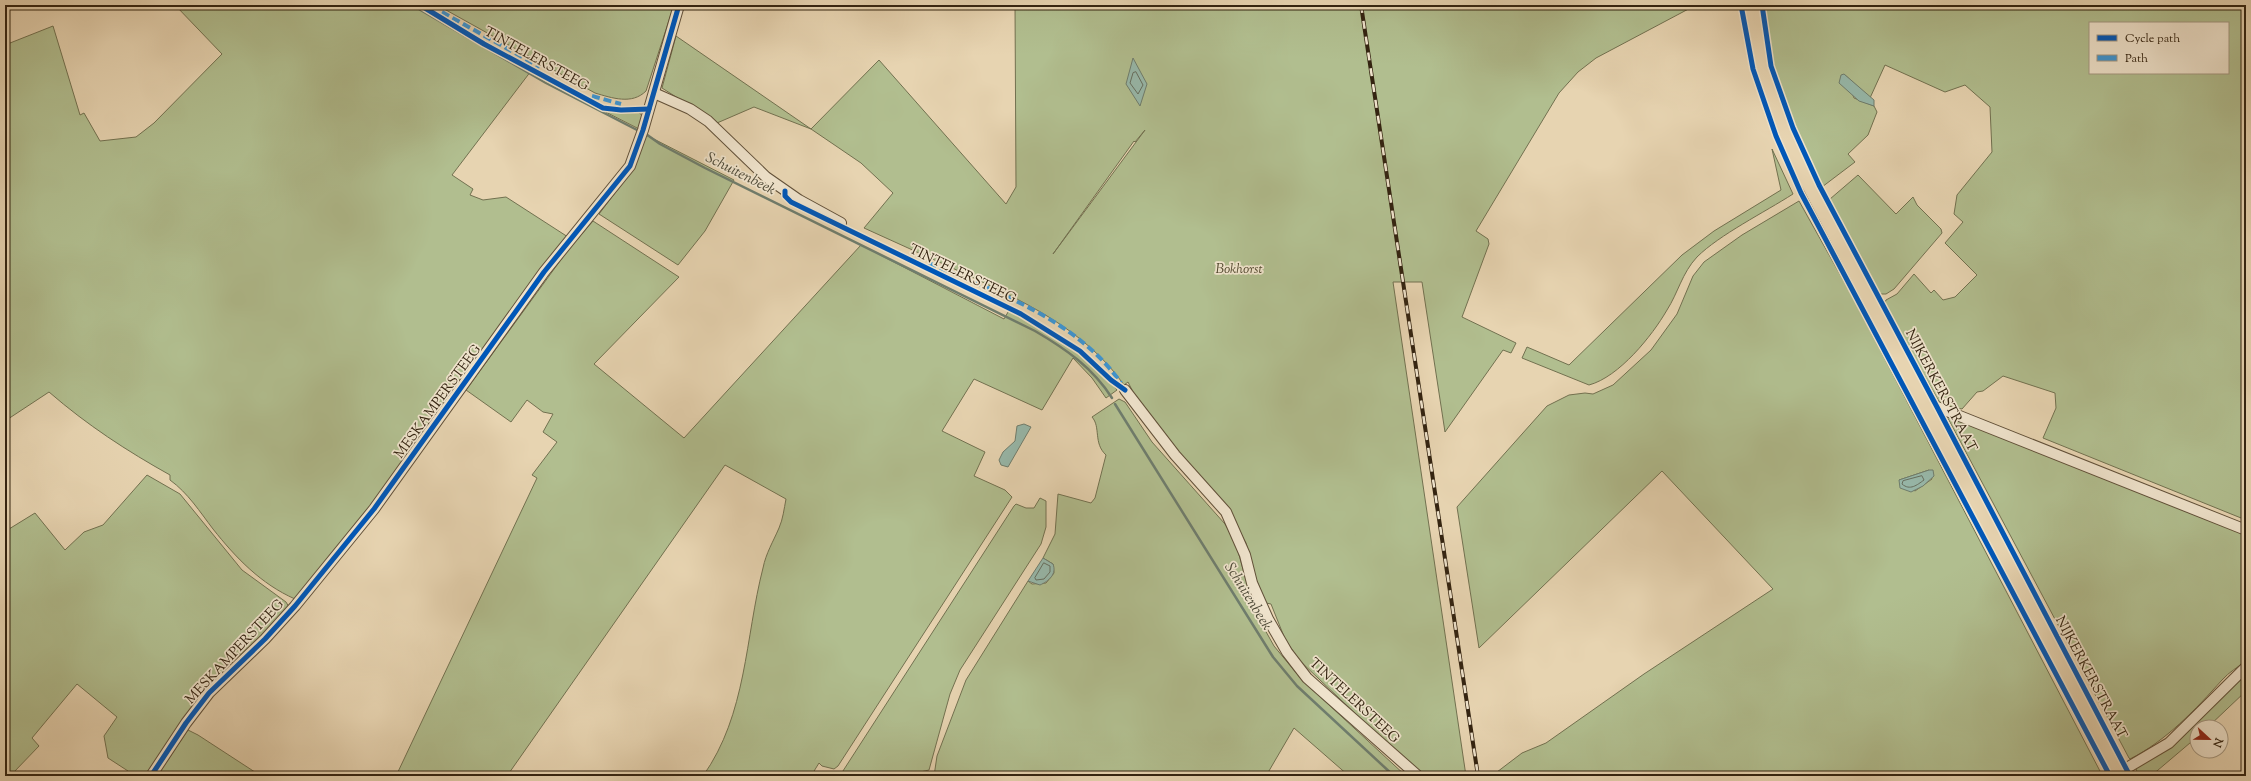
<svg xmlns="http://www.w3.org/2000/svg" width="2251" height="781" font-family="'Sorts Mill Goudy',serif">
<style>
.green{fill:#b1be8f;stroke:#727150;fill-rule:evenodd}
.water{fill:#97b8aa;stroke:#6f7d6d}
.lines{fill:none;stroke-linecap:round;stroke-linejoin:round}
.shore{stroke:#666e5e;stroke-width:1}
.stream{stroke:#6f7d6d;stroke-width:2.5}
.street-casing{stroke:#615039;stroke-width:12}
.primary-casing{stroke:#342411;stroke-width:18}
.street{stroke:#efe3cc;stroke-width:10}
.primary{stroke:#e7d4b1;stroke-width:16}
.rail-casing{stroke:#342411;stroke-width:4}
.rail{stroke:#efe3cc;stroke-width:2.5;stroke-dasharray:8;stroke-linecap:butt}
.quiet{stroke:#3d95d3;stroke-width:4;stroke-dasharray:8 4;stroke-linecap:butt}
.cycleway-casing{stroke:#efe3cc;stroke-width:8}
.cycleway{stroke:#0057b8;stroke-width:5}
.labels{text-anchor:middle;stroke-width:3.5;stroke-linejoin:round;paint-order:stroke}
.street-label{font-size:14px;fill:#342411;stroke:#efe3cc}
.park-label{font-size:14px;font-style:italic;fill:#534a30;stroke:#efe3cc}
.water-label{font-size:15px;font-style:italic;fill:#4d4937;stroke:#efe3cc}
</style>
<rect width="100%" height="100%" fill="#e7d4b1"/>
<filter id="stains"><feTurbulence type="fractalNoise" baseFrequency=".005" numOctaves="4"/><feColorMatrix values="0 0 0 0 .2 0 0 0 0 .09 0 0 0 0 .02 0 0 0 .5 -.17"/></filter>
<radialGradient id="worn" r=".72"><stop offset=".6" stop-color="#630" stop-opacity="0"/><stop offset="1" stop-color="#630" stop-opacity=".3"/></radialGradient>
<!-- green -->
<g class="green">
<path d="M175 5H413L531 71 452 175 473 189 470 195 483 200 506 197 568 237 375 500 295 599C261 584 236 558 213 529 200 512 188 493 170 480V475C127 451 87 425 49 392L5 421V45L53 26 80 115 84 113 100 141 136 137 154 123 222 54Z"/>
<path d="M437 5H674L646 91C632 105 612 98 595 93Z"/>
<path d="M1015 5H1696L1596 58 1578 72 1559 93 1476 231 1488 239 1489 244 1462 317 1516 343 1511 353 1503 350 1445 432 1422 282H1393L1466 776H1421L1299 660 1285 639 1271 604 1266 603 1256 579 1246 543 1232 517 1130 394 1132 390 1128 382 1124 385C1085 329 1021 300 961 272 929 257 896 243 864 228L893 193 861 163 811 129 754 107 717 123 662 88 676 36 811 129 879 60 1006 204 1016 187ZM1145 130 1053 254 1134 141 1135 142Z"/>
<path d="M1763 5H2246V520L2043 438 2056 408 2055 393 2003 376 1983 391 1977 392 1962 409 1941 405 1884 304 1886 300 1897 294 1914 274 1931 293 1934 290 1943 300 1955 297 1977 275 1945 243 1963 222 1954 214 1957 195 1992 152 1990 107 1965 85 1945 92 1885 65 1870 98 1845 75 1854 98 1874 106 1877 112 1868 135 1848 154 1855 162 1822 187C1796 130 1768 69 1763 5ZM2090 23H2228V73H2090Z"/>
<polygon points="588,103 610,111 638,111 643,117 641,130"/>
<polygon points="646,135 734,180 705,231 678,265 599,214 634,168"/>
<path d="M1772 149 1793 194C1765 212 1719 235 1697 257 1682 273 1678 293 1667 310 1652 336 1619 377 1589 385L1522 358 1527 347 1569 365 1682 255 1714 231 1781 190Z"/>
<polygon points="1858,175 1896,214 1913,197 1917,205 1941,229 1942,233 1894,289 1886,294 1878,294 1830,199"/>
<path d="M1799 201 1851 294 2101 773 2095 776H1498L1497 772 1522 753 1546 743 1644 674 1773 589 1662 471 1479 648 1457 507 1547 406 1569 395 1585 393 1593 394 1613 385 1651 350 1677 314 1693 276 1704 262 1742 235ZM1929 470 1932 479 1915 491 1899 480Z"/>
<path d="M593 221 679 277 594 364 684 438 861 245 1004 319 1011 307C1049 329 1093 351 1117 390L1106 398 1092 378 1073 358 1042 410 974 379 942 431 985 452 974 476 1005 490 1012 497 838 766 834 769 822 766 819 763 811 776H703C747 714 745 638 763 568 766 553 773 542 779 528 783 519 784 509 786 499L725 465 507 776H396L537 478 532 475 557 442 543 432 553 414 543 412 527 400 511 422 466 390 568 250Z"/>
<path d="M1119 399 1125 402 1152 442 1225 524 1236 544 1255 612 1274 646 1302 680 1406 776H1349L1294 728 1266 776H934L937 756 966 680 1028 581 1032 584 1046 583 1054 573 1053 564 1043 558 1055 534 1058 494 1091 503 1095 498 1106 455C1093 443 1101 427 1092 417Z"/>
<path d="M1944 411 2246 532V661C2238 667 2229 672 2222 680 2196 709 2166 741 2130 759L2129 758Z"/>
<polygon points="147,475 180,494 242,570 286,602 289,607 263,635 207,688 147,776 125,776 128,771 108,758 104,736 117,717 77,684 32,738 39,746 14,772 17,776 5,776 5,524 9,529 35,513 65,550 84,532 103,525"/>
<polygon points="1040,498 1046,501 1046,527 1041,544 960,670 950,694 929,770 903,776 841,774 1014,506 1016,504 1026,508 1034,508"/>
<polygon points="2246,671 2246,691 2208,727 2197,727 2197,737 2151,776 2138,776 2136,768"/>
<polygon points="188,730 198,735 261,776 157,776"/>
</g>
<!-- water -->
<g class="water">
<polygon points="1133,58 1147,84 1140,106 1126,84"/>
<polygon points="1844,74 1874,100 1874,106 1859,101 1839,83 1841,75"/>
<polygon points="1024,424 1031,427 1008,467 1001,465 999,460 1003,452 1015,441 1017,426"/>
<polygon points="1929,470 1933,470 1934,476 1923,486 1911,492 1900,488 1899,480"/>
<path d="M1043 558 1053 564C1057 574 1049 581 1040 585L1028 581Z"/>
</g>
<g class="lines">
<!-- shore -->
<g class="shore">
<polygon points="1136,72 1143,85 1138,94 1130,83 1133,73"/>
<path d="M1922 476 1924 480C1917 485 1910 491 1902 484L1903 481Z"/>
<polygon points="1044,563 1050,566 1050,572 1044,579 1036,580 1035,578"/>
</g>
<!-- stream -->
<g class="stream">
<polyline points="412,5 546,83 639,131"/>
<path d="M646 134 660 144 705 168 1035 331C1066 349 1093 368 1112 398"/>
<polyline points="1115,404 1273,657 1297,686 1394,776"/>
</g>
<defs>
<g id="street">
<polyline points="654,93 690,109 708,121 766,177 799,200 841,223"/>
<polyline points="1125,390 1175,455 1226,512 1245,555 1252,583 1268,619 1287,652 1307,678 1418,776"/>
<polyline points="1929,410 1937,407 2246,530"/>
<polyline points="2115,775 2169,743 2246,667"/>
<polyline points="151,776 186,723 209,693 265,639 295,606 374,509 544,272 630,166 643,130 679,5"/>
</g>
<polyline id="primary" points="1751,5 1763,67 1793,152 2120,776"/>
</defs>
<!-- street casing -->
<use href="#street" class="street-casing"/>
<!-- primary casing -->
<use href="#primary" class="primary-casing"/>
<!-- street -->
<use href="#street" class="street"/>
<!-- primary -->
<use href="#primary" class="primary"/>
<defs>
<polyline id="rail" points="1361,5 1478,776"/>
</defs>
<!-- rail casing -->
<use href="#rail" class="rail-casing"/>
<!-- rail -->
<use href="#rail" class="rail"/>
<!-- quiet -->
<g class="quiet">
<polyline points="442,12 540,67"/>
<polyline points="592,96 621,104"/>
<path d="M929 263C997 292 1077 320 1121 383"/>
</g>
<defs>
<g id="cycleway">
<polyline points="420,5 484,44 603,108 621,110 649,109"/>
<polyline points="1741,5 1753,69 1776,136 1801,193 2110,776"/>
<polyline points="1762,5 1771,66 1793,128 1819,185 1937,407 2130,776"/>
<polyline points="785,191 785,196 791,202 1021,314 1080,351 1111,380 1125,390"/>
<polyline points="151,776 186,723 209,693 265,639 295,606 374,509 544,272 630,166 643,130 679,5"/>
</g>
</defs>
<!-- cycleway casing -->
<use href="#cycleway" class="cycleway-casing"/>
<!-- cycleway -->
<use href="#cycleway" class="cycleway"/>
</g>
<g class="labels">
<!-- street labels -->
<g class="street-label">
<text transform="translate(537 58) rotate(29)" y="5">TINTELERSTEEG</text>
<text transform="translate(963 273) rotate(26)" y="5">TINTELERSTEEG</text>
<text transform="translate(1942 390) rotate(62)" y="5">NIJKERKERSTRAAT</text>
<text transform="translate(437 401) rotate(-54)" y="5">MESKAMPERSTEEG</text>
<text transform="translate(234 651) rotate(-47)" y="5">MESKAMPERSTEEG</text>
<text transform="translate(2092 677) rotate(62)" y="5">NIJKERKERSTRAAT</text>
<text transform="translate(1355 700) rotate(43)" y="5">TINTELERSTEEG</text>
</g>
<!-- park labels -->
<g class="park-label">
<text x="1239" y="273">Bokhorst</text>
</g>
<!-- water labels -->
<g class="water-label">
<text transform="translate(741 173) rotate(27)" y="5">Schuitenbeek</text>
<text transform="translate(1249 596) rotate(58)" y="5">Schuitenbeek</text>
</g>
</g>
<!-- margin -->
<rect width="2251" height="781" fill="none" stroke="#e7d4b1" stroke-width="20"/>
<rect x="6" y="6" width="2239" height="769" fill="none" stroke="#342411" stroke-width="2"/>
<rect x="10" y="10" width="2231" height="761" fill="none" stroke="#342411"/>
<!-- legend -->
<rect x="2089" y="22" width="140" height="52" fill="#efe3cc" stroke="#a49781"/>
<rect x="2097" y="35" width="20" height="6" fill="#0057b8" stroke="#a49781"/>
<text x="2125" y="42" font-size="12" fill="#342411">Cycle path</text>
<rect x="2097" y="55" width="20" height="6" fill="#3d95d3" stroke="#a49781"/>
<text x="2125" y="62" font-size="12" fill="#342411">Path</text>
<!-- north arrow -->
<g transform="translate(2209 739) rotate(112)"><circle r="19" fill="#efe3cc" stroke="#a49781"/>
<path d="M0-3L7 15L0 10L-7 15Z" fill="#8f2418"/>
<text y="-6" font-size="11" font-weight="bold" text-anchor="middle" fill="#342411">N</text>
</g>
<rect width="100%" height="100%" filter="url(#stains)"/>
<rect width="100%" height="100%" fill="url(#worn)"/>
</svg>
